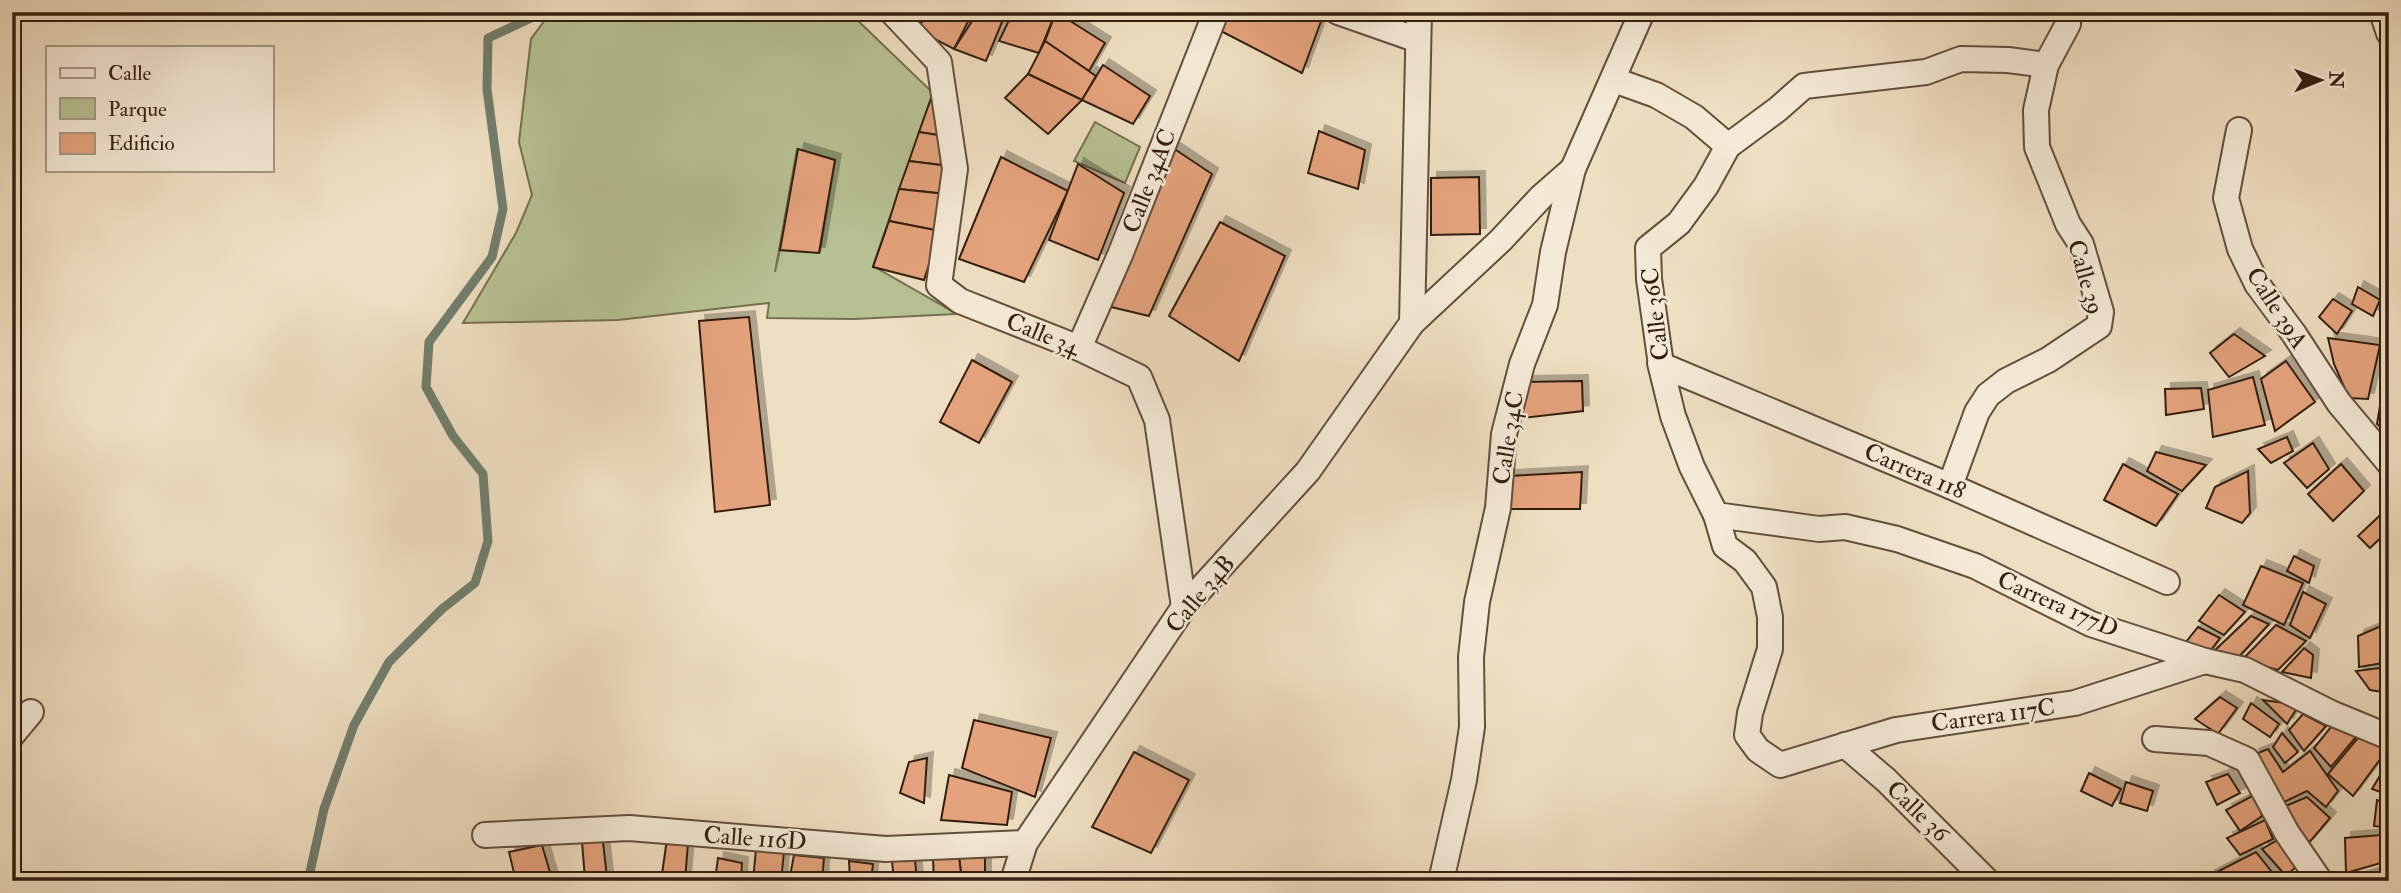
<svg xmlns="http://www.w3.org/2000/svg" width="2401" height="893" font-family="'IM FELL Double Pica',serif">
<style>
.green{fill:#b7c294;stroke:#757052;stroke-width:2;fill-rule:evenodd}
.lines{fill:none;stroke-linecap:round;stroke-linejoin:round}
.stream{stroke:#717e6e;stroke-width:9}
.building{fill:#e5a37d;stroke:#331f0f;stroke-width:2;filter:url(#shadow)}
.street-casing{stroke:#624f3c;stroke-width:28}
.street{stroke:#f5ead7;stroke-width:24}
.labels{text-anchor:middle;stroke-width:5;stroke-linejoin:round;paint-order:stroke}
.street-label{font-size:24px;fill:#331f0f;stroke:#f5ead7}
</style>
<defs>
<filter id="shadow"><feDropShadow dx="6" dy="-6" stdDeviation="0" flood-color="#0004"/></filter>
</defs>
<rect width="100%" height="100%" fill="#efdfc2"/>
<filter id="stains"><feTurbulence type="fractalNoise" baseFrequency=".00286" numOctaves="4"/><feColorMatrix values="0 0 0 0 .2 0 0 0 0 .09 0 0 0 0 .02 0 0 0 .5 -.17"/></filter>
<radialGradient id="worn" r=".72"><stop offset=".6" stop-color="#630" stop-opacity="0"/><stop offset="1" stop-color="#630" stop-opacity=".3"/></radialGradient>
<!-- green -->
<g class="green">
<path d="M551 12H849L933 93 873 266 957 314 855 319 767 318 769 303 618 320 463 323 516 233 532 195 519 142 531 39ZM797 149 835 160 820 252 780 250 775 272Z"/>
<polygon points="1095,122 1140,147 1125,183 1074,161"/>
</g>
<g class="lines">
<!-- stream -->
<polyline class="stream" points="311,881 310,872 324,809 354,725 389,662 442,609 475,583 488,541 483,474 453,436 426,387 429,342 492,257 503,209 487,89 488,38 544,12"/>
</g>
<!-- building -->
<g class="building">
<polygon points="928,12 973,12 954,49 917,30"/>
<polygon points="978,12 984,12 1002,22 986,61 954,49"/>
<polygon points="1013,12 1056,12 1039,53 999,41"/>
<polygon points="1056,12 1105,43 1089,71 1045,41"/>
<polygon points="1221,12 1317,12 1323,16 1302,73 1215,28"/>
<polygon points="1045,41 1096,76 1082,100 1028,74"/>
<polygon points="1103,65 1150,96 1133,124 1082,100"/>
<polygon points="1028,74 1082,100 1048,134 1005,98"/>
<polygon points="933,93 944,136 919,132"/>
<polygon points="1319,131 1365,150 1358,189 1308,173"/>
<polygon points="919,132 944,136 942,165 909,161"/>
<polygon points="1173,148 1212,174 1149,316 1107,306"/>
<polygon points="798,149 835,160 819,253 780,250"/>
<polygon points="1001,157 1068,191 1024,282 959,259"/>
<polygon points="909,161 949,166 946,194 899,189"/>
<polygon points="1078,164 1124,193 1098,260 1049,240"/>
<polygon points="1479,177 1480,234 1431,235 1431,178"/>
<polygon points="899,189 946,194 940,231 889,221"/>
<polygon points="889,221 940,231 924,280 873,267"/>
<polygon points="1220,222 1285,256 1239,361 1169,316"/>
<polygon points="2358,287 2380,300 2373,316 2352,304"/>
<polygon points="2333,299 2352,311 2337,334 2319,317"/>
<polygon points="749,317 770,505 715,512 699,321"/>
<polygon points="2234,334 2265,356 2229,377 2210,353"/>
<polygon points="2328,338 2380,345 2368,399 2349,398 2334,364"/>
<polygon points="972,360 1012,382 979,443 940,422"/>
<polygon points="2286,361 2315,402 2275,431 2261,379"/>
<polygon points="2253,377 2265,425 2213,437 2208,390"/>
<polygon points="1582,381 1583,411 1523,418 1521,382"/>
<polygon points="2384,382 2389,384 2389,435 2377,424"/>
<polygon points="2201,388 2204,409 2166,415 2165,389"/>
<polygon points="2287,437 2293,451 2271,463 2258,449"/>
<polygon points="2313,443 2329,469 2307,488 2284,463"/>
<polygon points="2156,452 2206,465 2182,491 2147,471"/>
<polygon points="2123,464 2178,494 2156,526 2104,500"/>
<polygon points="2341,464 2364,491 2333,521 2308,494"/>
<polygon points="2248,471 2250,513 2242,523 2206,508 2215,487"/>
<polygon points="1582,472 1580,509 1510,509 1510,476"/>
<polygon points="2389,507 2389,530 2370,548 2358,536"/>
<polygon points="2294,556 2314,566 2309,583 2287,571"/>
<polygon points="2261,566 2303,583 2284,625 2243,605"/>
<polygon points="2303,592 2326,604 2310,638 2290,625"/>
<polygon points="2219,595 2245,612 2224,635 2199,621"/>
<polygon points="2251,616 2269,624 2236,660 2212,653"/>
<polygon points="2388,623 2389,662 2359,667 2358,636"/>
<polygon points="2276,625 2306,641 2278,670 2242,660"/>
<polygon points="2198,627 2220,638 2208,654 2182,647"/>
<polygon points="2304,648 2313,655 2311,678 2282,672"/>
<polygon points="2388,667 2389,693 2370,690 2356,671"/>
<polygon points="2220,697 2237,708 2218,734 2195,719"/>
<polygon points="2263,700 2299,705 2287,724"/>
<polygon points="2251,703 2279,724 2270,737 2243,719"/>
<polygon points="2303,714 2326,726 2304,751 2289,730"/>
<polygon points="974,720 1051,738 1035,797 962,768"/>
<polygon points="2335,722 2356,737 2331,767 2314,748"/>
<polygon points="2282,733 2298,752 2285,763 2273,747"/>
<polygon points="2362,733 2387,750 2353,796 2328,774"/>
<polygon points="2268,749 2283,772 2310,751 2338,791 2326,807 2307,791 2280,804 2253,755"/>
<polygon points="1134,752 1189,780 1151,853 1092,827"/>
<polygon points="927,758 924,803 900,793 909,762"/>
<polygon points="2388,762 2389,762 2389,795 2372,789"/>
<polygon points="2089,773 2121,789 2112,806 2081,791"/>
<polygon points="2228,774 2240,793 2217,805 2206,782"/>
<polygon points="949,775 1012,792 1007,825 941,820"/>
<polygon points="2126,782 2153,791 2147,811 2120,803"/>
<polygon points="2256,794 2262,816 2240,831 2226,810"/>
<polygon points="2307,797 2330,818 2308,844 2281,808"/>
<polygon points="2377,800 2389,804 2389,828 2374,826"/>
<polygon points="2265,820 2273,839 2240,855 2227,838"/>
<polygon points="2381,835 2381,863 2346,873 2345,838"/>
<polygon points="2281,838 2300,863 2286,876 2262,849"/>
<polygon points="667,839 688,843 685,881 661,881"/>
<polygon points="582,842 603,842 607,877 585,879"/>
<polygon points="542,845 551,876 516,881 509,852"/>
<polygon points="756,849 784,852 781,881 753,881"/>
<polygon points="2256,852 2279,881 2214,881 2209,876"/>
<polygon points="794,855 824,858 822,881 789,881"/>
<polygon points="985,855 985,881 962,881 959,857"/>
<polygon points="959,857 962,881 934,881 933,859"/>
<polygon points="718,858 742,863 741,881 715,881"/>
<polygon points="915,860 917,881 894,881 892,861"/>
<polygon points="849,861 873,864 871,881 850,881"/>
<polygon points="2389,869 2389,881 2350,881"/>
</g>
<g class="lines">
<defs>
<g id="street">
<polyline points="892,12 939,62 955,169 939,285 960,301 1079,348 1139,377 1157,420 1184,607"/>
<polyline points="1338,12 1418,40"/>
<polyline points="2382,12 2389,33"/>
<polyline points="2046,65 2008,60 1961,59 1926,72 1804,86 1778,109 1728,146 1706,186 1679,223 1648,248 1649,279 1661,365 1660,363 1673,416 1692,467 1716,515 1725,546 1745,561 1764,587 1770,617 1770,649 1750,713 1747,735 1758,750 1780,765 1896,730 2075,703 2205,661"/>
<polyline points="1614,80 1656,95 1694,117 1728,146"/>
<polyline points="2239,130 2226,198 2240,249 2257,284 2294,334 2339,403 2389,463"/>
<polyline points="1412,323 1501,240 1541,197 1573,169"/>
<polyline points="1079,348 1120,255 1216,12"/>
<polyline points="1661,365 1950,486 2167,582"/>
<polyline points="1950,486 1977,412 1988,395 2006,381 2048,360 2099,326 2101,312 2081,244 2068,224 2037,147 2036,110 2046,65 2068,24 2068,12"/>
<polyline points="1716,515 1819,529 1845,527 1897,539 1975,566 2091,624 2205,661 2245,670 2331,713 2389,737"/>
<polyline points="12,735 31,712"/>
<polyline points="2155,739 2209,743 2247,760 2287,833 2320,881"/>
<polyline points="1845,745 1886,780 1987,881"/>
<polyline points="485,835 629,828 886,849 1025,843"/>
<polyline points="1013,881 1025,843 1184,607 1308,471 1412,323 1419,12"/>
<polyline points="1441,881 1464,780 1472,727 1471,657 1477,602 1498,508 1504,434 1522,364 1545,305 1553,252 1573,169 1642,12"/>
</g>
</defs>
<!-- street casing -->
<use href="#street" class="street-casing"/>
<!-- street -->
<use href="#street" class="street"/>
</g>
<g class="labels">
<!-- street labels -->
<g class="street-label">
<text transform="translate(1149 181) rotate(-69)" y="8">Calle 34AC</text>
<text transform="translate(2086 277) rotate(74)" y="8">Calle 39</text>
<text transform="translate(2277 308) rotate(57)" y="8">Calle 39A</text>
<text transform="translate(1655 314) rotate(-97)" y="8">Calle 36C</text>
<text transform="translate(1043 334) rotate(22)" y="8">Calle 34</text>
<text transform="translate(1508 438) rotate(-81)" y="8">Calle 34C</text>
<text transform="translate(1915 471) rotate(23)" y="8">Carrera 118</text>
<text transform="translate(1200 594) rotate(-50)" y="8">Calle 34B</text>
<text transform="translate(2058 604) rotate(24)" y="8">Carrera 177D</text>
<text transform="translate(1993 715) rotate(-8)" y="8">Carrera 117C</text>
<text transform="translate(1918 811) rotate(44)" y="8">Calle 36</text>
<text transform="translate(755 838) rotate(4)" y="8">Calle 116D</text>
</g>
</g>
<!-- margin -->
<rect width="2401" height="893" fill="none" stroke="#efdfc2" stroke-width="42"/>
<rect x="14" y="14" width="2373" height="865" fill="none" stroke="#331f0f" stroke-width="3.5"/>
<rect x="21" y="21" width="2359" height="851" fill="none" stroke="#331f0f" stroke-width="2"/>
<!-- legend -->
<rect x="46" y="46" width="228" height="126" fill="#f5ead7" stroke="#a79987" stroke-width="2"/>
<rect x="60" y="68" width="35" height="10" fill="#f5ead7" stroke="#a79987" stroke-width="2"/>
<text x="108" y="80" font-size="21" fill="#331f0f">Calle</text>
<rect x="60" y="98" width="35" height="21" fill="#b7c294" stroke="#a79987" stroke-width="2"/>
<text x="108" y="116" font-size="21" fill="#331f0f">Parque</text>
<rect x="60" y="133" width="35" height="21" fill="#e5a37d" stroke="#a79987" stroke-width="2"/>
<text x="108" y="150" font-size="21" fill="#331f0f">Edificio</text>
<!-- north arrow -->
<g transform="translate(2320 80) rotate(89)" stroke="#f5ead7" stroke-width="5" paint-order="stroke">
<path d="M0-5L12 26L0 18L-12 26Z" fill="#331f0f"/>
<text y="-10" font-size="19" font-weight="bold" text-anchor="middle" fill="#331f0f">N</text>
</g>
<rect width="100%" height="100%" filter="url(#stains)"/>
<rect width="100%" height="100%" fill="url(#worn)"/>
</svg>
